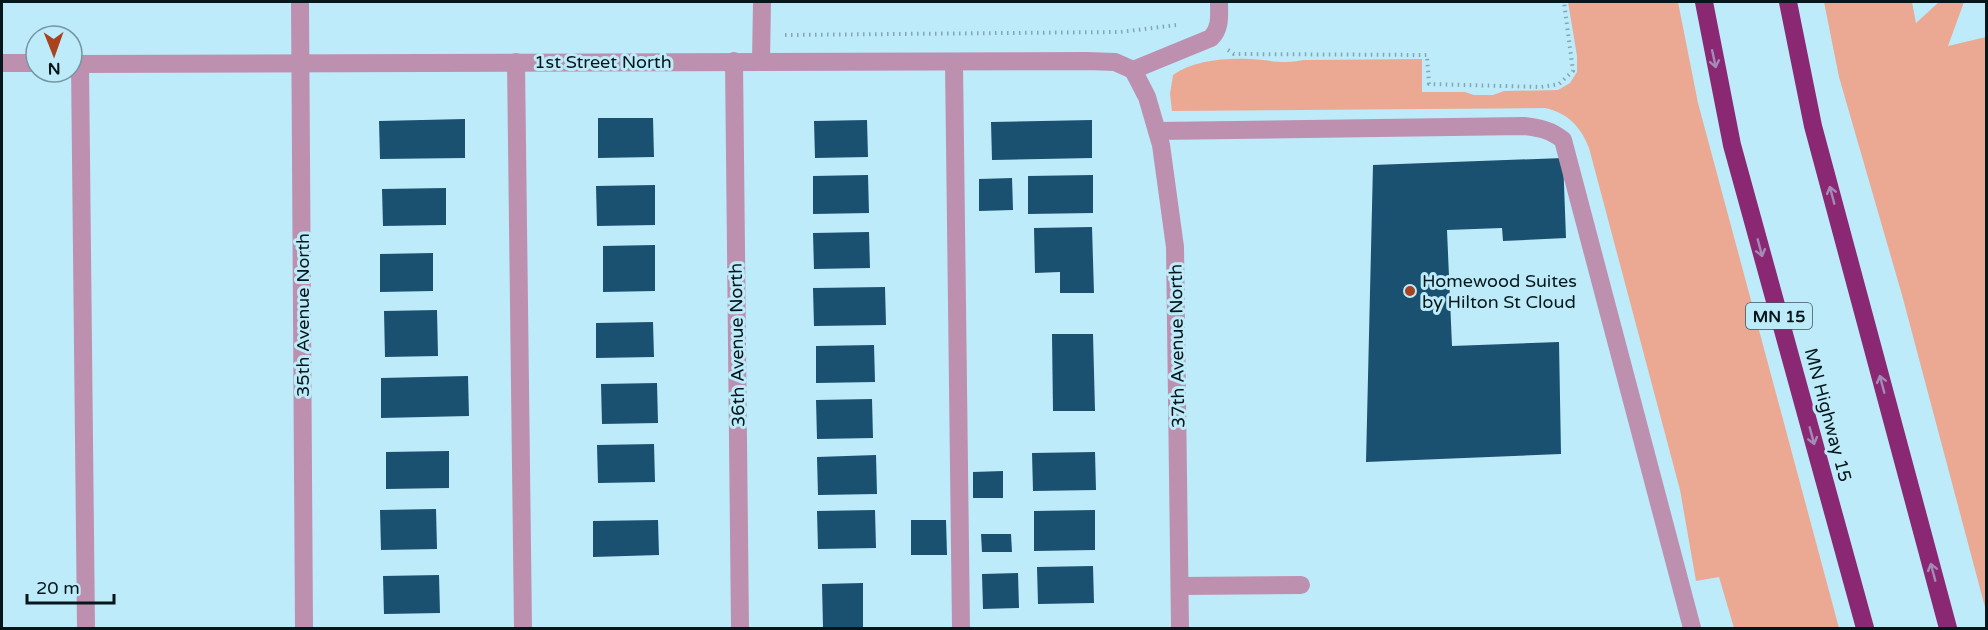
<svg xmlns="http://www.w3.org/2000/svg" width="1988" height="630" font-family="'Varela Round',sans-serif">
<style>
.green{fill:#eba994}
.building{fill:#1a5171}
.lines{fill:none;stroke-linecap:round;stroke-linejoin:round}
.path{stroke:#83a7b2;stroke-width:4;stroke-dasharray:1.5 4.5;stroke-linecap:butt}
.minor{stroke:#be90af;stroke-width:18}
.highway{stroke:#8a2873;stroke-width:18}
.oneway{stroke:#a48ab6}
.poi-dot{fill:#a9421e;stroke:#beebf9;stroke-width:2}
.labels{text-anchor:middle;stroke-width:6;stroke-linejoin:round;paint-order:stroke}
.shield{fill:#beebf9;stroke:#3d575e;stroke-width:1.5}
.shield-label{font-size:16px;font-weight:bold;fill:#06171c}
.street-label{font-size:18px;fill:#06171c;stroke:#beebf9}
.poi-label{font-size:18px;fill:#06171c;stroke:#beebf9;text-anchor:start}
</style>
<rect width="100%" height="100%" fill="#beebf9"/>
<!-- green -->
<g class="green">
<path d="M1568 2H1678L1698 103 1839 628H1734L1719 577 1696 581 1680 490 1589 148C1581 127 1568 113 1545 108L1172 111 1170 94 1173 75C1196 58 1235 57 1263 60 1278 62 1289 63 1304 60L1422 59V92H1465L1474 95H1493L1504 91 1558 90 1570 83 1577 72V56Z"/>
<polygon points="1824,2 1912,2 1916,23 1939,2 1964,2 1948,46 1986,37 1986,611 1902,295 1839,77"/>
</g>
<!-- building -->
<g class="building">
<polygon points="598,118 653,118 654,157 598,158"/>
<polygon points="465,119 465,158 380,159 379,121"/>
<polygon points="867,120 868,157 815,158 814,121"/>
<polygon points="1092,120 1092,158 992,160 991,122"/>
<polygon points="1563,158 1566,238 1503,241 1502,228 1447,230 1452,346 1559,342 1561,454 1366,462 1373,165"/>
<polygon points="868,175 869,213 813,214 813,176"/>
<polygon points="1093,175 1093,213 1028,214 1028,176"/>
<polygon points="1012,178 1013,210 979,211 979,179"/>
<polygon points="655,185 655,225 597,226 596,186"/>
<polygon points="446,188 446,225 383,226 382,189"/>
<polygon points="1092,227 1094,293 1060,293 1060,272 1035,273 1034,228"/>
<polygon points="869,232 870,268 814,269 813,233"/>
<polygon points="655,245 655,291 603,292 603,246"/>
<polygon points="433,253 433,291 380,292 380,254"/>
<polygon points="885,287 886,325 814,326 813,288"/>
<polygon points="437,310 438,356 385,357 384,311"/>
<polygon points="653,322 654,357 596,358 596,323"/>
<polygon points="1052,334 1093,334 1095,411 1053,411"/>
<polygon points="874,345 875,382 816,383 816,346"/>
<polygon points="468,376 469,416 381,418 381,378"/>
<polygon points="657,383 658,423 602,424 601,384"/>
<polygon points="872,399 873,438 817,439 816,400"/>
<polygon points="654,444 655,482 598,483 597,445"/>
<polygon points="449,451 449,488 386,489 386,452"/>
<polygon points="1095,452 1096,490 1033,491 1032,453"/>
<polygon points="876,455 877,494 818,495 817,457"/>
<polygon points="1003,471 1003,498 973,498 973,472"/>
<polygon points="436,509 437,549 381,550 380,510"/>
<polygon points="875,510 876,548 818,549 817,511"/>
<polygon points="1095,510 1095,550 1034,551 1034,511"/>
<polygon points="658,520 659,555 593,557 593,521"/>
<polygon points="911,520 946,520 947,555 911,555"/>
<polygon points="981,534 1011,534 1012,552 982,552"/>
<polygon points="1093,566 1094,603 1038,604 1037,567"/>
<polygon points="1018,573 1019,608 983,609 982,574"/>
<polygon points="439,575 440,613 384,614 383,576"/>
<polygon points="863,583 863,628 823,628 822,584"/>
</g>
<g class="lines">
<!-- path -->
<g class="path">
<polyline points="785,35 1120,32 1176,25"/>
<polyline points="1228,50 1234,54 1427,55 1429,84 1541,87 1559,84 1573,71 1564,2"/>
</g>
<!-- minor -->
<g class="minor">
<polyline points="300,2 304,628"/>
<polyline points="734,61 740,628"/>
<polyline points="761,61 762,2"/>
<polyline points="516,62 523,628"/>
<polyline points="954,62 961,628"/>
<polyline points="2,63 36,63"/>
<polyline points="72,64 1087,61 1115,62 1133,70"/>
<polyline points="80,64 86,628"/>
<polyline points="1133,70 1147,97 1161,145 1175,247 1180,628"/>
<path d="M1133 70 1211 38C1221 28 1219 15 1219 2"/>
<path d="M1157 131 1524 126C1540 128 1551 130 1563 140L1692 628"/>
<polyline points="1180,586 1301,585"/>
</g>
<!-- highway -->
<g class="highway">
<polyline points="1704,2 1732,145 1865,628"/>
<polyline points="1788,2 1813,126 1948,628"/>
</g>
</g>
<!-- one-way arrows -->
<defs><path id="oneway-shaft" d="M-6 0H5M1.5-3L5.5 0L1.5 3" fill="none" stroke-width="1.6" stroke-linecap="round" stroke-linejoin="round" transform="scale(1.5)"/></defs>
<g class="oneway">
<use href="#oneway-shaft" transform="translate(1714 59) rotate(78)"/>
<use href="#oneway-shaft" transform="translate(1832 195) rotate(-105)"/>
<use href="#oneway-shaft" transform="translate(1760 248) rotate(75)"/>
<use href="#oneway-shaft" transform="translate(1882 384) rotate(-105)"/>
<use href="#oneway-shaft" transform="translate(1812 436) rotate(75)"/>
<use href="#oneway-shaft" transform="translate(1933 572) rotate(-105)"/>
</g>
<!-- markers -->
<circle class="poi-dot" cx="1410" cy="291" r="6"/>
<g class="labels">
<!-- shield labels -->
<rect class="shield" x="1746" y="303" width="66" height="26" rx="4.5"/>
<g class="shield-label">
<text x="1779" y="322">MN 15</text>
</g>
<!-- street labels -->
<g class="street-label">
<text x="603" y="68">1st Street North</text>
<text transform="translate(303 315) rotate(-90)" y="6">35th Avenue North</text>
<text transform="translate(737 345) rotate(-91)" y="6">36th Avenue North</text>
<text transform="translate(1177 346) rotate(-91)" y="6">37th Avenue North</text>
<text transform="translate(1828 415) rotate(75)" y="6">MN Highway 15</text>
</g>
<!-- poi labels -->
<g class="poi-label">
<text x="1422" y="287">Homewood Suites<tspan x="1422" dy="21">by Hilton St Cloud</tspan></text>
</g>
</g>
<!-- border -->
<rect width="1988" height="630" fill="none" stroke="#06171c" stroke-width="6"/>
<!-- north arrow -->
<g transform="translate(54 54) rotate(179)"><circle r="28" fill="#beebf9" stroke="#7496a1" stroke-width="1.5"/>
<path d="M0-4.5L10 22L0 15L-10 22Z" fill="#a9421e"/>
<text y="-9" font-size="16" font-weight="bold" text-anchor="middle" fill="#06171c">N</text>
</g>
<!-- scale -->
<path d="M27 594v9h87v-9" fill="none" stroke="#06171c" stroke-width="3"/>
<text x="36" y="594" font-size="18" fill="#06171c" stroke="#beebf9" stroke-width="4.5" paint-order="stroke">20 m</text>
</svg>
